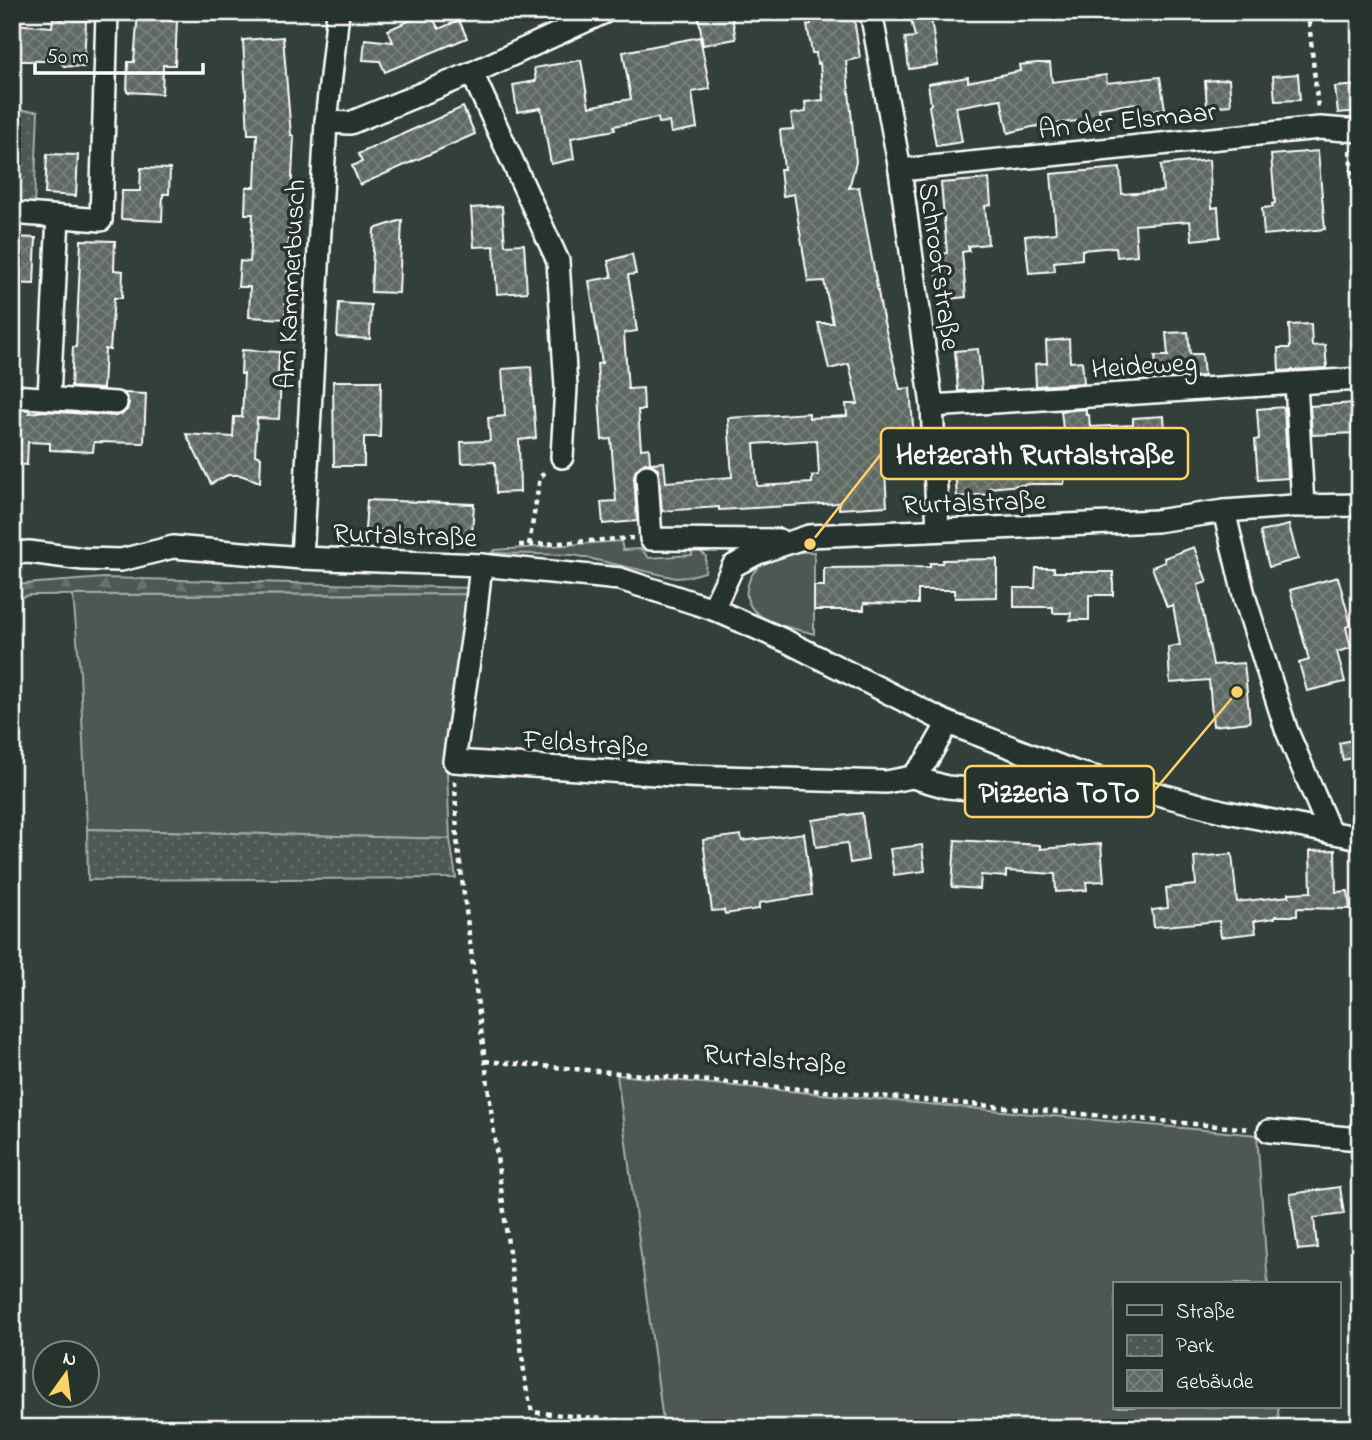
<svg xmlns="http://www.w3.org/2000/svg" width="1372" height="1440" font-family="'Indie Flower',sans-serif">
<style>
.green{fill:#4d5853;stroke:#a6aca9;stroke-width:2}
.forest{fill:url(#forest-firs);stroke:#a6aca9;stroke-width:2}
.park{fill:url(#park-dots);stroke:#a6aca9;stroke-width:2}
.building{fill:url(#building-cross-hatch);stroke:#fff;stroke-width:2;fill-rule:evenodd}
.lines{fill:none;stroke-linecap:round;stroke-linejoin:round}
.minor-casing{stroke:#fff;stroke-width:26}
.path{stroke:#fff;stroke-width:4.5;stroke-dasharray:5 5;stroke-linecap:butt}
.minor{stroke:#26332d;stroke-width:21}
.labels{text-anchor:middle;stroke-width:7;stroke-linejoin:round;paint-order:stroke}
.street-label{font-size:28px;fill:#fff;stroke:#26332d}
.leader{fill:none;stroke:#ffd166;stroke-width:2.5}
.callout-dot{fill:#ffd166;stroke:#26332d;stroke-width:2.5}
.callout{fill:#26332d;stroke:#ffd166;stroke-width:2.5}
.callout-label{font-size:30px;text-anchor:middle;font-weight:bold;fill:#fff}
</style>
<defs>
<pattern id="forest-firs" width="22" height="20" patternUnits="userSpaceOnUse" patternTransform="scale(1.75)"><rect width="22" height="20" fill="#4d5853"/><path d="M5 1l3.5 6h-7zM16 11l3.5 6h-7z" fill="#68716d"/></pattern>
<pattern id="park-dots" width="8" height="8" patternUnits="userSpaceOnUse" patternTransform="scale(1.75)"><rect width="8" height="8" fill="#4d5853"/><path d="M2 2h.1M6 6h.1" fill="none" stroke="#68716d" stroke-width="1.8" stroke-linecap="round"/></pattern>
<pattern id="building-cross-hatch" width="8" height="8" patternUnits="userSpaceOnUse" patternTransform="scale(1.75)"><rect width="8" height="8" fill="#5f6964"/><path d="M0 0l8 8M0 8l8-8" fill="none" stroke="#77807b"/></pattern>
</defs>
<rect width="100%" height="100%" fill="#333f3a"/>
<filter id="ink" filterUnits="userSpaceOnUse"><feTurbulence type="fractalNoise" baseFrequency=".0143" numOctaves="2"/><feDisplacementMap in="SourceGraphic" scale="14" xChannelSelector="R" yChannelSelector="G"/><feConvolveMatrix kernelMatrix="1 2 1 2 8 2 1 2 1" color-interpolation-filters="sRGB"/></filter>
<g filter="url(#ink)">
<!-- green -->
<g class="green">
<polygon points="621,541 623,550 641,549 649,558 692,555 693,546 706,556 705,572 687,577 676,578 574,555 491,553 495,550"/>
<path d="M814 552V634C797 629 772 625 758 614 732 594 755 560 781 554 791 551 803 552 814 552Z"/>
<polygon points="476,594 469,668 447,773 450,839 87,829 80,673 73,595"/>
<polygon points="617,1075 1257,1135 1268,1284 1115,1284 1115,1407 1278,1407 1279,1428 730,1428 663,1421"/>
</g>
<!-- forest -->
<polygon class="forest" points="104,578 473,588 476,594 29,595 12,599 12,585"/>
<!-- park -->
<g class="park">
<polygon points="12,110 38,111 34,206 12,205"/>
<polygon points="87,829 450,839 456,878 88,880"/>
</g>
<!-- building -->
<g class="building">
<polygon points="138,12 170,12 170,21 177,21 175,65 163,65 162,94 127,92 128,62 134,62"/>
<polygon points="429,12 439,29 459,20 467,38 385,72 380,61 363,60 365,39 393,42 388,30"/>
<polygon points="710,12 731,12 736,39 703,45 698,14"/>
<path d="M810 12H853L860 58 846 61 856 162 849 188 859 187 882 314 900 389 910 388 915 451H921L922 468 885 471 887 506 839 509V503L719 510V507L662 511 658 469 652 464 645 463 636 470 634 476 637 521 603 524 601 502 616 501 611 439 602 440 597 364 602 363 589 281 612 277 608 261 632 254 636 274 628 275 637 331 624 333 628 389 643 388 644 410H638L641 449 649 448 650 463 664 462 666 482 732 477 728 418 809 413V418L847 416 846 404H858L849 364 829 369 818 323H833L824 281 808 282 794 194 783 196 780 169H784L780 130 793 129 791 114 806 112 805 102 823 100 820 63 817 64 816 53H812L807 25 811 24ZM817 440 819 475 812 476V483L757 486 754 444Z"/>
<polygon points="909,12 930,12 938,65 909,69 905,38 915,37"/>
<polygon points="67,15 70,19 86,20 84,67 64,66 59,61 12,61 12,24 52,27 53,18 63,19"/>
<polygon points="283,37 291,135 294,136 285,319 249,317 250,287 238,287 240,261 250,262 253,214 245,214 246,187 255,187 257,134 248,134 243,40"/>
<polygon points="700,37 710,89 692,92 697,128 671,133 669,122 659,123 658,118 614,126 615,130 571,138 574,159 551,164 541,108 517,112 513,85 536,81 534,68 581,60 589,107 608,103 631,99 623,52"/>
<polygon points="1037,63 1050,63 1052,82 1106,75 1107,83 1160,77 1165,109 1140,113 1139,103 1099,108 1100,118 1032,127 1008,133 1001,99 956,107 962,142 936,146 929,106 931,104 928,84 968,77 968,82 1020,71 1019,65"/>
<polygon points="1298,74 1300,100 1275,101 1273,76"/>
<polygon points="1229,79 1231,105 1207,107 1205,81"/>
<polygon points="1360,85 1360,111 1338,113 1335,87"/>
<polygon points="463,107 475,134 360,185 352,166 362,162 358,154"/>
<polygon points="1318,151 1325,229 1264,235 1262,208 1273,207 1272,204 1275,203 1271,155"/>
<polygon points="47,154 78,155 76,196 45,194"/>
<polygon points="1209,160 1212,208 1218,207 1220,237 1192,240 1190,221 1135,225 1137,255 1117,257 1116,247 1082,250 1082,259 1054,262 1055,271 1029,273 1025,236 1056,233 1051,174 1120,168 1122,194 1163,191 1161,165"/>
<polygon points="141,168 170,169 169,194 163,194 162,221 121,219 122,191 140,191"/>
<polygon points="989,179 991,205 985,206 988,244 968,246 969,251 962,252 966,297 939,300 935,255 947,253 941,183"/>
<polygon points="502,206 505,245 524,244 527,292 497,294 494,246 474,247 471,208"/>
<polygon points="402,220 399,293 371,292 374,229"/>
<polygon points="12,237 36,238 34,284 12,283"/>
<polygon points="81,240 115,241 114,270 123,271 122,298 114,298 110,350 105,349 103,389 71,387 73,347 76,347"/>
<polygon points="339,303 371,305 370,339 337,337"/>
<polygon points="1311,324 1312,346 1325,345 1327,368 1279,371 1278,348 1290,348 1289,325"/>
<polygon points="1188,332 1190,354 1202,354 1204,376 1157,379 1155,356 1168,356 1166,333"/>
<polygon points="1069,339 1070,362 1082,361 1084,383 1036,386 1035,364 1047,363 1046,341"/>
<polygon points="978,349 982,390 958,391 955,351"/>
<polygon points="242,350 279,352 278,375 281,376 279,419 257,418 255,455 261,457 260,482 240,475 228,475 211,484 186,434 233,437 234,417 242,417 244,374 241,374"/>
<polygon points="531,367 536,438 519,440 520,492 496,493 495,462 462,463 461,442 490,441 488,418 505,416 502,369"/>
<polygon points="333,381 381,381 380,437 364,437 364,466 334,466"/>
<polygon points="124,393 146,394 144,443 94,442 93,452 50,450 50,443 28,442 27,465 12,464 12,409 30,410 29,413 44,411 116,416 122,414 127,410 129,403"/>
<polygon points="1355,403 1355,406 1360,406 1360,426 1356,426 1357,433 1312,435 1310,406"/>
<polygon points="1284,407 1288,478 1258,480 1255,440 1259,439 1257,409"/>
<polygon points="1086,409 1086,415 1089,415 1090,427 1133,425 1133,418 1164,416 1166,444 1136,446 1136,458 1125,459 1126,473 1064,478 1064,484 1031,484 989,488 989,494 957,497 954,457 1014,453 1013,432 1063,429 1061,411"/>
<polygon points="367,500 474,504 472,534 365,530"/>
<polygon points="1289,525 1298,559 1269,567 1260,532"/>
<polygon points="1194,547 1207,582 1198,585 1213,665 1244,663 1250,722 1213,726 1209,680 1170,683 1168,647 1180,645 1173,605 1167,607 1152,567 1165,562 1164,558"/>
<polygon points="997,559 997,597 955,598 955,590 918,590 918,604 864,603 864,610 814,610 814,586 824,586 824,568 930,567 930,563 942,563 943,560"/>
<polygon points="1036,568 1054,568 1054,572 1113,572 1113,595 1089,595 1089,620 1070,620 1071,613 1053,613 1053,607 1014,607 1014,588 1035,588"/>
<polygon points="1338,577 1351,625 1346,627 1351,648 1337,652 1345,682 1307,691 1299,663 1309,660 1290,590"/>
<polygon points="1360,738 1360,756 1343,760 1339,743"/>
<polygon points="862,813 868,860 850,863 847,843 816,847 812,820"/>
<polygon points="804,833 812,895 759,903 759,909 725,914 724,910 712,911 703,840 741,835 742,841"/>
<polygon points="955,840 1040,845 1040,849 1101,844 1104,881 1086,882 1087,890 1056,892 1055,874 1006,871 1006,877 981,875 980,889 952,887"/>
<polygon points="922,845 925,871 894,875 890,849"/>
<polygon points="1335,850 1336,892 1348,891 1350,909 1297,908 1297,916 1275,916 1275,918 1254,921 1256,933 1221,937 1219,921 1154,927 1152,910 1168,908 1166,888 1196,885 1194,857 1232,854 1237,902 1289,896 1289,893 1311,892 1310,851"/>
<polygon points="1340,1187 1344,1214 1314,1218 1317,1248 1298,1250 1290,1194"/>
</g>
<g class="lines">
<defs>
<g id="minor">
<polyline points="871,12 900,170 932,406 938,530"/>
<polyline points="472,73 558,261 566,387 562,457"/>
<polyline points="326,122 350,123 472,73 605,12"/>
<polyline points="900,170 1320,128 1360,131"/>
<polyline points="12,213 101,220 107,12"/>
<polyline points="1296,383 1303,506"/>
<polyline points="12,396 116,403"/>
<polyline points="49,397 58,217"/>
<polyline points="932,406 1360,379"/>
<polyline points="647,476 651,539 779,540"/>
<polyline points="1224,511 1245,599 1286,729 1330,832"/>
<polyline points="12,553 29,552 83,559 121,560 173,547 302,558 481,565 620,579 713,609 786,641 948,723 1075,772 1222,811 1360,838"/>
<polyline points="302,558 326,122 338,12"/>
<polyline points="481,565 475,620 454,761 687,776 886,782 912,777 947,787 1065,797"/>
<polyline points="713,609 733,566 758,553 809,536 1156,521 1224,511 1293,506 1360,505"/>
<polyline points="912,777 927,760 948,723"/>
<polyline points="1269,1131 1360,1139"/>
</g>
</defs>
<!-- minor casing -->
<use href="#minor" class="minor-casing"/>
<!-- path -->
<g class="path">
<polyline points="1308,12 1318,109"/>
<polyline points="1350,150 1360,287"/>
<polyline points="519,545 529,545 540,477 548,470"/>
<polyline points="529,545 633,538"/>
<polyline points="455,781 457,839 526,1387 532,1412 692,1428"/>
<polyline points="485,1061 1251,1129"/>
</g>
<!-- minor -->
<use href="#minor" class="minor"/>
</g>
</g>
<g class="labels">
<!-- street labels -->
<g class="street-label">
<text transform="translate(1127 119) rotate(-6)" y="10">An der Elsmaar</text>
<text transform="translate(941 266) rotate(82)" y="10">Schroofstraße</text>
<text transform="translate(289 284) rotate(-87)" y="10">Am Kammerbusch</text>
<text transform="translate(1144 364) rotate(-4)" y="10">Heideweg</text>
<text transform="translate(974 501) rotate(-2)" y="10">Rurtalstraße</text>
<text transform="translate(405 534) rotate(2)" y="10">Rurtalstraße</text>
<text transform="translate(586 742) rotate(4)" y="10">Feldstraße</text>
<text transform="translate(775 1058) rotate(5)" y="10">Rurtalstraße</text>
</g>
</g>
<!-- callouts -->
<path class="leader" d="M810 544L881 454M1237 692L1154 791"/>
<g class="callout-dot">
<circle cx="810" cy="544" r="7"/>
<circle cx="1237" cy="692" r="7"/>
</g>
<g class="callout">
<rect x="881" y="428" width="307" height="51" rx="7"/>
<rect x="965" y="766" width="189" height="51" rx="7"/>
</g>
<g class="callout-label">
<text x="1035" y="464">Hetzerath Rurtalstraße</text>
<text x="1059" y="802">Pizzeria ToTo</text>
</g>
<!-- margin -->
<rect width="1372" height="1440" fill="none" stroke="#26332d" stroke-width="42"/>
<rect x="21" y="21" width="1330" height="1398" fill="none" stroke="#fff" stroke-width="2.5" filter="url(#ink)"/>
<!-- legend -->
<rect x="1113" y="1282" width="228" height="126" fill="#26332d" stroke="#7d8581" stroke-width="2"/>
<rect x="1127" y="1305" width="35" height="10" fill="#26332d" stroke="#7d8581" stroke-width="2"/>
<text x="1176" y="1318" font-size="21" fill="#ffffff">Straße</text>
<rect x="1127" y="1335" width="35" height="21" fill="url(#park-dots)" stroke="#7d8581" stroke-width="2"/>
<text x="1176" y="1352" font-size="21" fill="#ffffff">Park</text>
<rect x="1127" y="1370" width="35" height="21" fill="url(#building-cross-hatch)" stroke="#7d8581" stroke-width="2"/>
<text x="1176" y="1388" font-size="21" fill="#ffffff">Gebäude</text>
<!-- north arrow -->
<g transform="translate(66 1374) rotate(14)"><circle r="33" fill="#26332d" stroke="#7d8581" stroke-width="2"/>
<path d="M0-5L12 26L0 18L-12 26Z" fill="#ffd166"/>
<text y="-10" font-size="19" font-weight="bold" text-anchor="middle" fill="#ffffff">N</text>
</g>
<!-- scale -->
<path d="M35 63v10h168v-10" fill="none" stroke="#ffffff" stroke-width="3.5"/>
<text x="46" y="63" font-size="21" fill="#ffffff" stroke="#26332d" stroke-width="5" paint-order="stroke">50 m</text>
</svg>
